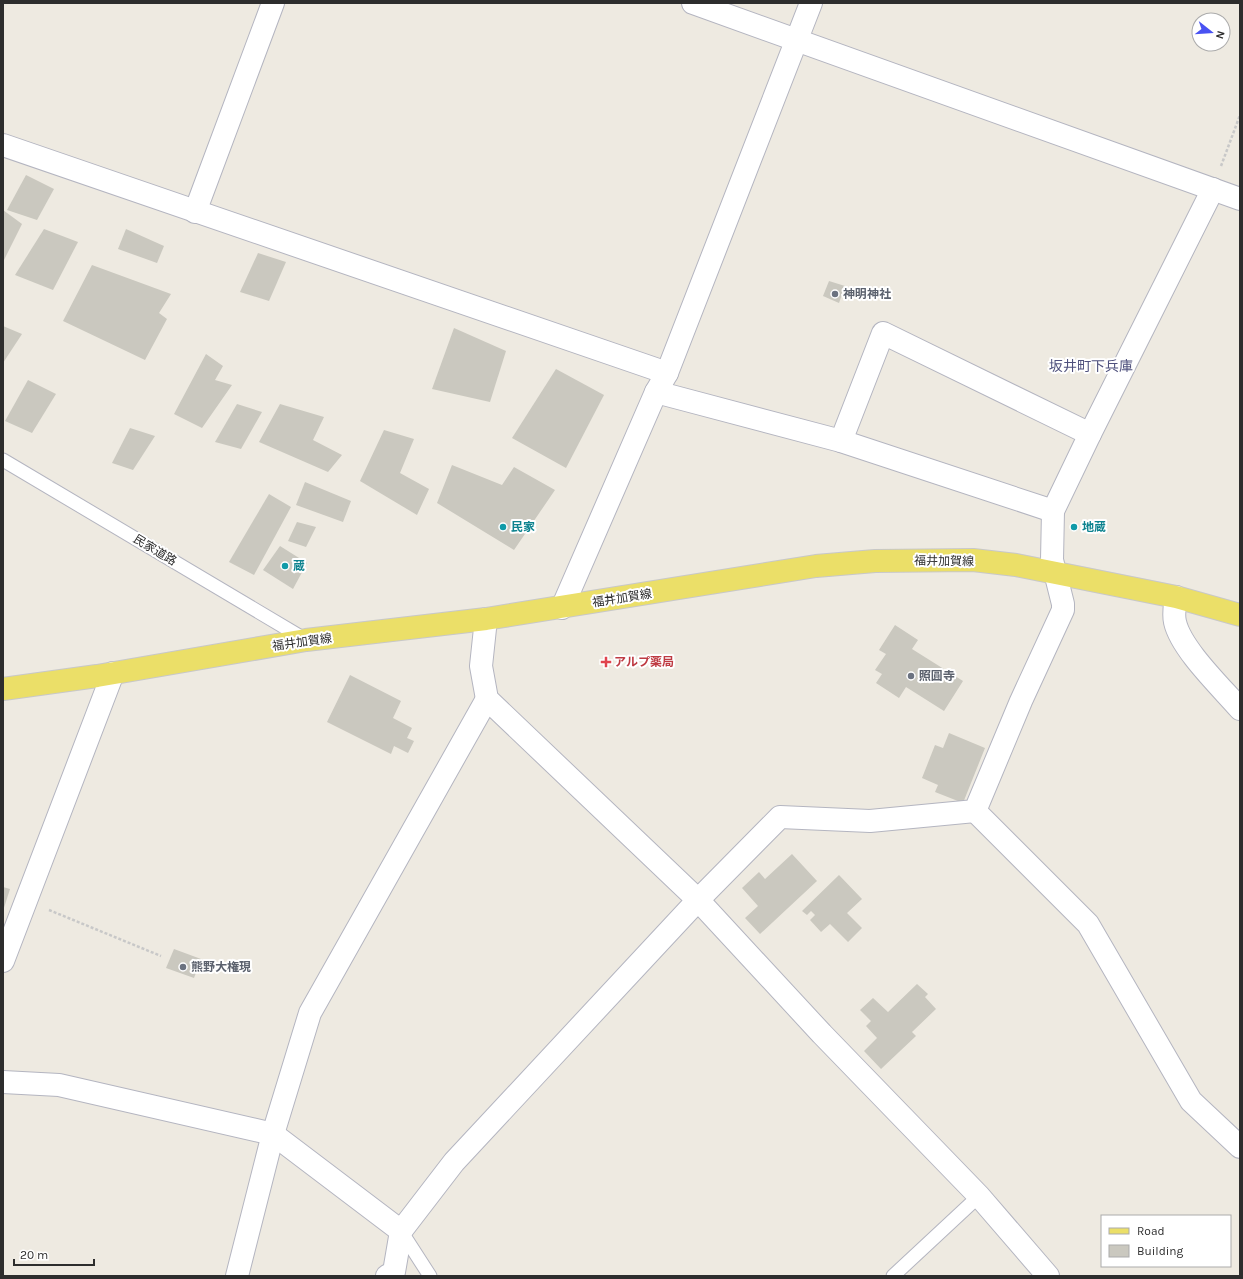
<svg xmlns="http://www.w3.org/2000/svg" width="1243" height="1279" font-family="Karla,'Noto Sans JP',sans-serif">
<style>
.building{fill:#cac8bf}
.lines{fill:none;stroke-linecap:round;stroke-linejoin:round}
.lane-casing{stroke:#b4b5c0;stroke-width:15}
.street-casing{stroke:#b4b5c0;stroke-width:24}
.primary-casing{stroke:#c8c8c8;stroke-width:24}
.path{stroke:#c8c8c8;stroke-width:2.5;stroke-dasharray:3 2;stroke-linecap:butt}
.lane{stroke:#fff;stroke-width:13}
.street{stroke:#fff;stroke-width:22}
.primary{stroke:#ebdf68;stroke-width:22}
.worship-dot{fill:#6b7280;stroke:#fff;stroke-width:1.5}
.culture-dot{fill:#0f9aa8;stroke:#fff;stroke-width:1.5}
.health-dot{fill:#e0444e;stroke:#fff;stroke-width:1.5}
.labels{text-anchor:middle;stroke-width:4;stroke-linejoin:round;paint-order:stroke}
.worship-label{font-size:12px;font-weight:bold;fill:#5b616d;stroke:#fff;text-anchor:start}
.culture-label{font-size:12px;font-weight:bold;fill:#0d838f;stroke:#fff;text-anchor:start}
.street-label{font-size:12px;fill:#2d2d2d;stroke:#fff}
.health-label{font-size:12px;font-weight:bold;fill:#be3a42;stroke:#fff;text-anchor:start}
.quarter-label{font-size:14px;fill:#4f517d;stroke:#fff}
</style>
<rect width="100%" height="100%" fill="#eeeae1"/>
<!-- building -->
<g class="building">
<polygon points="26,175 54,189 37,220 7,210"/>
<polygon points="3,210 22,224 3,262"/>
<polygon points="44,229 78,242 53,290 15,275"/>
<polygon points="126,229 164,246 157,263 118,249"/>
<polygon points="258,253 286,262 269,301 240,292"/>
<polygon points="92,265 171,294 159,313 167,319 145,360 63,321"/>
<polygon points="829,281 845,286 839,303 823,296"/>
<polygon points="3,326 22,334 3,363"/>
<polygon points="454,328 506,351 490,402 432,389"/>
<polygon points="206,354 223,366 215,380 232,385 202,428 174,414"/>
<polygon points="556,369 604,395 566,468 512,438"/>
<polygon points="28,380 56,394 32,433 5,421"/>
<polygon points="237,404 262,412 241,449 215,442"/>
<polygon points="280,404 324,417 313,440 342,455 328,472 259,442"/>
<polygon points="130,428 155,436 133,470 112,463"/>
<polygon points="384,430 414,439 400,473 429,489 417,515 360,481"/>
<polygon points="452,465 502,485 514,467 555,490 514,550 437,503"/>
<polygon points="305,482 351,501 343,522 296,505"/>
<polygon points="269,494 291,507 254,575 229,562"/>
<polygon points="297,522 316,527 306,547 288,541"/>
<polygon points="280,546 307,563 293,589 263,570"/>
<polygon points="895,625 918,640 912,649 963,681 944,711 906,687 899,698 876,683 882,674 875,670 886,654 879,650"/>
<polygon points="350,675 401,701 393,718 412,728 407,738 414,741 408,753 394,746 391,754 327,722"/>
<polygon points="949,733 985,748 963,803 935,792 938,785 922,778 935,745 943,748"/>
<polygon points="792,854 817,881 760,934 745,918 758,906 742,888 759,872 765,879"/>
<polygon points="839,875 862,899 847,913 862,928 848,942 830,924 821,932 810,920 815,915 811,911 807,915 802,911"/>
<polygon points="3,887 10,889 3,911"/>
<polygon points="174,949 201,959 194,978 166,968"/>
<polygon points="917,984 928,994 925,997 936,1009 912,1032 916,1036 881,1069 864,1051 877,1038 866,1026 871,1021 860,1010 873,998 888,1012"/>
</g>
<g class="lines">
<defs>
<g id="lane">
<polyline points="3,460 306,640"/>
<polyline points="401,1231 430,1276"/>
<polyline points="893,1276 979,1196"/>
</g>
<g id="street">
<polyline points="693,3 1240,199"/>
<polyline points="3,145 667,373"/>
<polyline points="195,212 273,3"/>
<polyline points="656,392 841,441 1053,511"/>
<polyline points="841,441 883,333 1090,434"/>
<path d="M1176 597C1175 605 1173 614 1175 622 1181 649 1221 687 1240 709"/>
<polyline points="562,608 656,392 667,373 811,3"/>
<polyline points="486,619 481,666 487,699 698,900 822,1034 979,1196 1048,1276"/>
<polyline points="975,811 1088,924 1191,1101 1240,1147"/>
<polyline points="3,961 113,673"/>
<polyline points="3,1082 59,1085 273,1134 401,1231"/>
<polyline points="237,1276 273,1134 310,1013 487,699"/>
<polyline points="387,1276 394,1272 401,1231 454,1162 698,900 780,817 870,821 975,811 1021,701 1063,610 1063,604 1052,560 1053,511 1090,434 1213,189"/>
</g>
<polyline id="primary" points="3,689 97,676 306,640 486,619 816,566 875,561 973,560 1016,565 1176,597 1240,615"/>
</defs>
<!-- lane casing -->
<use href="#lane" class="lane-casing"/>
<!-- street casing -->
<use href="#street" class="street-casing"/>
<!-- primary casing -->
<use href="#primary" class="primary-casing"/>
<!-- path -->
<g class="path">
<polyline points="1221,166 1240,115"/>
<polyline points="49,910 161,956"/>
</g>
<!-- lane -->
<use href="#lane" class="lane"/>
<!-- street -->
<use href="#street" class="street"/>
<!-- primary -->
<use href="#primary" class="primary"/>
</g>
<!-- markers -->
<g class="worship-dot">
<circle cx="835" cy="294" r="4"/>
<circle cx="911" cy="676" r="4"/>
<circle cx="183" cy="967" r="4"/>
</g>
<g class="culture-dot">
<circle cx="503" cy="527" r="4"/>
<circle cx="1074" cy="527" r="4"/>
<circle cx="285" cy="566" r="4"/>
</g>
<path class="health-dot" d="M604 656h4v4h4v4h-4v4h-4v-4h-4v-4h4z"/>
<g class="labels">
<!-- worship labels -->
<g class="worship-label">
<text x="843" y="298">神明神社</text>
<text x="919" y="680">照圓寺</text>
<text x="191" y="971">熊野大権現</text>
</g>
<!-- culture labels -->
<g class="culture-label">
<text x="511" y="531">民家</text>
<text x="1082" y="531">地蔵</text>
<text x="293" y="570">蔵</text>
</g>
<!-- street labels -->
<g class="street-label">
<text transform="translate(155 550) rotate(31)" y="4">民家道路</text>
<text transform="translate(944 561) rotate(1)" y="4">福井加賀線</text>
<text transform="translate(622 598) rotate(-9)" y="4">福井加賀線</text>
<text transform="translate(302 642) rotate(-8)" y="4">福井加賀線</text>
</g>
<!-- health labels -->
<g class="health-label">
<text x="614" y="666">アルプ薬局</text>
</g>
<!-- quarter labels -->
<g class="quarter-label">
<text x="1091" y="371">坂井町下兵庫</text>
</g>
</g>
<!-- border -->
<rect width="1243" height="1279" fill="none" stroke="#2d2d2d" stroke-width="8"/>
<!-- legend -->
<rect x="1101" y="1215" width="130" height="52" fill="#ffffff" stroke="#ababab"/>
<rect x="1109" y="1228" width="20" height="6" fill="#ebdf68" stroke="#ababab"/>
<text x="1137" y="1235" font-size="12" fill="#2d2d2d">Road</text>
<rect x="1109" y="1245" width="20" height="12" fill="#cac8bf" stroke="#ababab"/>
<text x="1137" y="1255" font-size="12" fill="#2d2d2d">Building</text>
<!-- north arrow -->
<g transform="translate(1211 32) rotate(107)"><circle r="19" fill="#ffffff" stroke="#ababab"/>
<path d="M0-3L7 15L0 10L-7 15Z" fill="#4952f2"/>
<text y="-6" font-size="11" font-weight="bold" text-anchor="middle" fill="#2d2d2d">N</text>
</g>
<!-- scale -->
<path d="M14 1259v6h80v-6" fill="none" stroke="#2d2d2d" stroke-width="2"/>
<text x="20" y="1259" font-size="12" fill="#2d2d2d" stroke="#ffffff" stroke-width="3" paint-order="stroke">20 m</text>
</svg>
